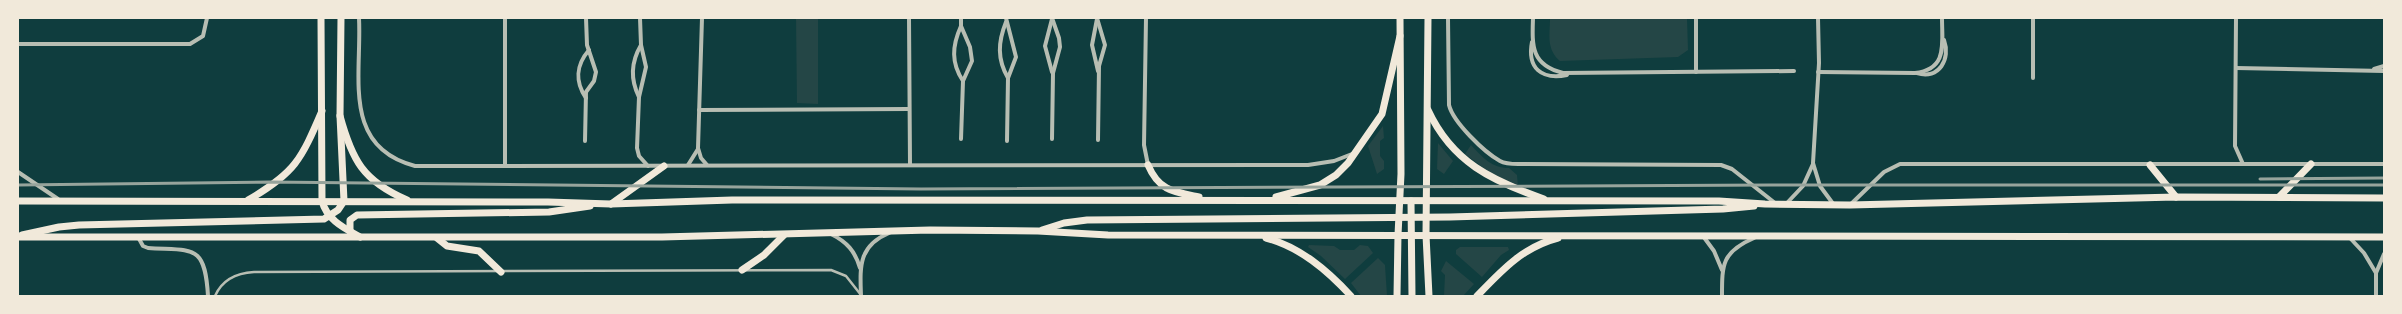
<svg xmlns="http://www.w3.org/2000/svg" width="2402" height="314" font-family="'Space Grotesk',sans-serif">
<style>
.green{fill:#244646}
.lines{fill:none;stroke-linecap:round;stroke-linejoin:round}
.service{stroke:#b8beb3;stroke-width:2.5}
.minor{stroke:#b8beb3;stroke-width:4}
.secondary{stroke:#f1e9da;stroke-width:7}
.primary{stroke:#f1e9da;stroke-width:7}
.rail{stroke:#97a49c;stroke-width:3}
</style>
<rect width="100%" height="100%" fill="#0f3d3e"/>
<!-- green -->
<g class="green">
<polygon points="796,18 818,18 818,104 797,103"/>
<path d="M1550 18H1687L1688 50 1678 57 1560 61C1546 49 1550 35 1550 18Z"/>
<polygon points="1383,126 1384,138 1380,141 1380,156 1384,161 1384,169 1377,174 1368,146"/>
<polygon points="1438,143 1453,161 1444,174 1437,169"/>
<path d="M1471 145C1483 158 1492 168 1509 168L1517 175 1518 187 1497 178 1465 154Z"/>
<polygon points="1309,245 1334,246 1340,250 1354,250 1360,245 1368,246 1373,253 1345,279 1321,256 1308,247"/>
<polygon points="1460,247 1508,247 1509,250 1501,255 1482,277 1456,254 1456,250"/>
<polygon points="1378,258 1385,265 1387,296 1361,296 1351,283"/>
<polygon points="1446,261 1474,284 1463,296 1444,296 1445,275 1441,271"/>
</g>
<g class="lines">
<!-- service -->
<path class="service" d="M215 296C222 280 237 273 254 272L831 270 846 276 861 295"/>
<!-- minor -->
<g class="minor">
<path d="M359 18C362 75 341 147 415 166L1308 165 1334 161 1352 154"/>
<polyline points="505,18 505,166"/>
<polyline points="640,18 641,45 646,67 639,97 637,148 639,156 648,166"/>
<polyline points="702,18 698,148 701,158 707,165"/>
<polyline points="909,18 910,165"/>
<polyline points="961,18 961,26 970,47 972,61 963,81 961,139"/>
<polyline points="1006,18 1016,57 1008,78 1007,141"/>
<polyline points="1052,18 1059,38 1060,47 1053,73 1052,139"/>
<polyline points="1097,18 1105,45 1099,66 1098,140"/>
<polyline points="1146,18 1144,145 1148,165"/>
<path d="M1448 18 1449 105C1453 122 1484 152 1500 161 1507 165 1516 164 1525 164L1721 165 1732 169 1775 203"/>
<path d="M1533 18C1532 46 1531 65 1563 73L1794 71"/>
<polyline points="1818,18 1819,63 1813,163 1820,186 1834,205"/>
<polyline points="2236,18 2235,146 2243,164"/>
<polyline points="1052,19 1045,46 1052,72"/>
<polyline points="1097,19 1092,45 1098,71"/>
<path d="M1006 22C998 42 997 59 1008 78"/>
<path d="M961 26C952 46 951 63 963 81"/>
<path d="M1532 42C1527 68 1541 80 1567 75"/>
<polyline points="18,44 190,44 203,36 207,18"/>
<polyline points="2236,68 2384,71"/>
<polyline points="2374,69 2384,66"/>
<polyline points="1696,72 1696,18"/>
<path d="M1818 72 1915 73C1948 69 1942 44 1942 18"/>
<path d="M1917 73C1939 80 1951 59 1944 40"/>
<polyline points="2033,78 2033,18"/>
<path d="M639 97C630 79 631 62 641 45"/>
<path d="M586 98C575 82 576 65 589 50"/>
<polyline points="699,110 909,109"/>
<polyline points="585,141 586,92 594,81 596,72 587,45 586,18"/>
<polyline points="688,165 698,149"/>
<polyline points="18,172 58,199"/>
<polyline points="1786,204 1803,186 1813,164"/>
<polyline points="1850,205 1884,172 1900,164 2384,164"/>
<path d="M831 234C847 242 855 251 860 268"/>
<polyline points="1703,236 1714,251 1722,270"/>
<path d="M138 237 143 246 148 248C193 251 205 243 208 296"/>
<polyline points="2350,238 2364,253 2376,273"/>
<path d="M861 296C860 267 858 246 889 233"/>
<path d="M1722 296C1722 264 1722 252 1754 238"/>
<polyline points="2376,296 2376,273 2384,254"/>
</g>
<!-- secondary -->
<g class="secondary">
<path d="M321 18 322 201C327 220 344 228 360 237"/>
<polyline points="341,18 340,116 344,201"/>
<polyline points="1426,235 1429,296"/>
<polyline points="1397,296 1398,235"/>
</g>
<!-- primary -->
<g class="primary">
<path d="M1428 110C1452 162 1492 181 1544 199"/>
<path d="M340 116C352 160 363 181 407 200"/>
<path d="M1148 165C1159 191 1174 192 1199 197"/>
<polyline points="2150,165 2176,197"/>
<polyline points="1276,197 1320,185 1336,175 1348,163 1382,114 1400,36"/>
<polyline points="2279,197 2311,164"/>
<path d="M248 200C295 173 301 160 322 111"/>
<polyline points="18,201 548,202 611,204 732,200 1719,201 1765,204 1850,205 2176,197 2384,198"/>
<polyline points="1411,201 1412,296"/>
<polyline points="611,204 664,166"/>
<polyline points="1042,230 1064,223 1087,220 1450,217 1723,209 1754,206"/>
<polyline points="350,231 350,220 357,215 549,212 590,206"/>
<polyline points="22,235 59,227 79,225 324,219 338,210 344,201"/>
<polyline points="1398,235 1401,174 1400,18"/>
<polyline points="1426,235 1428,18"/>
<polyline points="18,237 662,237 930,230 1038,231 1108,235 2384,237"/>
<polyline points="437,238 447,246 479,251 501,272"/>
<path d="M1266 238C1300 247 1327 270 1351 296"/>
<polyline points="742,270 764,255 784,235"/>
<path d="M1477 296C1502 270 1523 247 1558 238"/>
</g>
<!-- rail -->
<g class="rail">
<polyline points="2260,179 2384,178"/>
<polyline points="18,185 270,182 921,189 1770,185 2384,185"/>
</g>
</g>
<!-- border -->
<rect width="2402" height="314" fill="none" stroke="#f1e9da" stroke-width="38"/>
</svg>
